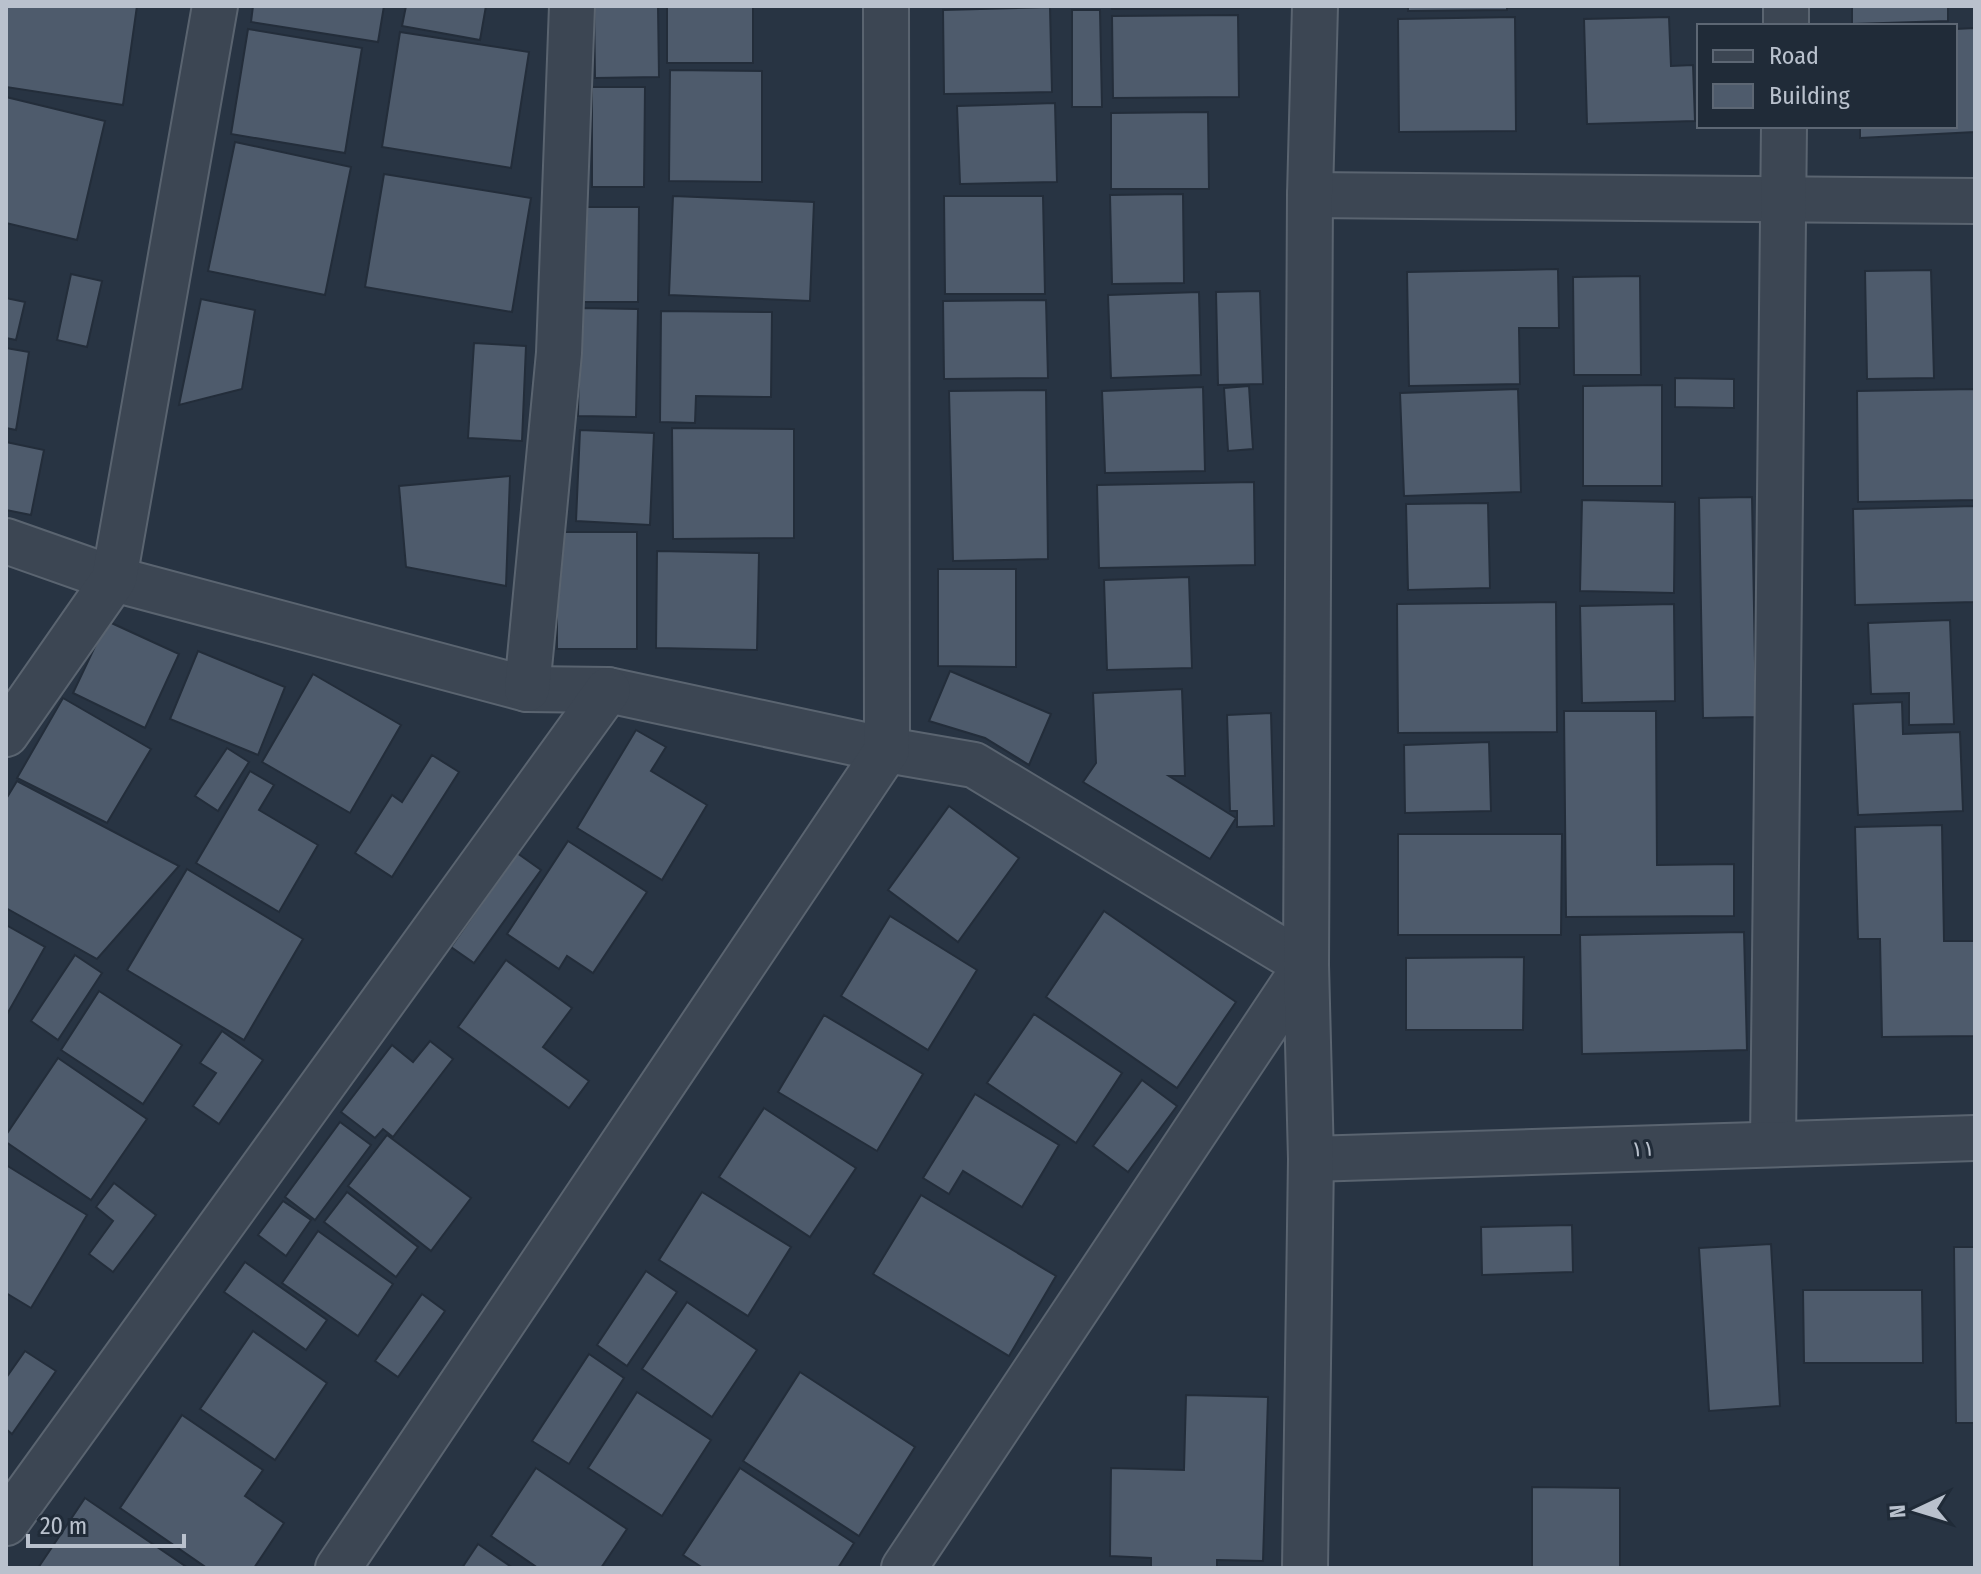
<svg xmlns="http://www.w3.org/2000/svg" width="1981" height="1574" font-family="'Fira Sans Condensed',sans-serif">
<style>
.building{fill:#4e5b6c;stroke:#232d3a;stroke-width:2}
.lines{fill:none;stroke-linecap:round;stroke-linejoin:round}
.street-casing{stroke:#5a6470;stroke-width:48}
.street{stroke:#3c4653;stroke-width:44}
.labels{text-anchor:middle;stroke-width:6;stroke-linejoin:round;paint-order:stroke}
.street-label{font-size:22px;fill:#b9c1cd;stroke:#202b38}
</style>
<rect width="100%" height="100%" fill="#283443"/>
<!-- building -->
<g class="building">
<polygon points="6,6 137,6 123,105 6,87"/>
<polygon points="253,6 384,6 378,42 251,22"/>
<polygon points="406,6 486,6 480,40 402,26"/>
<polygon points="594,6 658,6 659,77 595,78"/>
<rect x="667" y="6" width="86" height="57"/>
<polygon points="1112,6 1249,6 1249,8 1112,9"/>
<polygon points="1408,6 1507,6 1507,10 1408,11"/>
<polygon points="1852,6 1948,6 1948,21 1852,24"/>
<polygon points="1050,7 1052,92 944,94 943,10"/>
<polygon points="1072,10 1100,10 1102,107 1072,107"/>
<polygon points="1238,15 1239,97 1113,98 1112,16"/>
<polygon points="1515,17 1516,131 1399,132 1398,19"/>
<polygon points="1669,17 1671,66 1693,65 1695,121 1587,124 1584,19"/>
<polygon points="1975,28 1975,132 1860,138 1860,126 1955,126 1955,29"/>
<polygon points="248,29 362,48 345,153 231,134"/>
<polygon points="400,32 529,52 511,168 382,147"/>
<polygon points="670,70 762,71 762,182 669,181"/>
<polygon points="592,87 645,87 644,187 592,187"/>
<polygon points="6,97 105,121 77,240 6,223"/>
<polygon points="1055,103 1057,182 960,184 957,106"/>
<polygon points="1208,112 1209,189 1111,189 1111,113"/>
<polygon points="235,142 351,167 325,295 208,271"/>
<polygon points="384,174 531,198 512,312 365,287"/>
<polygon points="1183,194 1184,283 1112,284 1110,195"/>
<polygon points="673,196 814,202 810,301 669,295"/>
<polygon points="944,196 1043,196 1045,294 945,294"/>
<polygon points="581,207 639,207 638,302 581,302"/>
<polygon points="1558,269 1559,328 1519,328 1520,384 1409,386 1407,272"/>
<polygon points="1931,270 1934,378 1867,379 1865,271"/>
<polygon points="71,274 102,281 87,347 57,340"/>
<polygon points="1640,276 1641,375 1574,375 1573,277"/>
<polygon points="1260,291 1263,384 1218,385 1216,292"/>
<polygon points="1199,292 1201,375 1111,378 1108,295"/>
<polygon points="6,298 25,302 16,340 6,338"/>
<polygon points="201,299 255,310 242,389 179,405"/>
<polygon points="1046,300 1048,378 944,379 943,301"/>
<polygon points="580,308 638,309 636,417 578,416"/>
<polygon points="661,311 772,312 771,397 696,396 695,423 660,422"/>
<polygon points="474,343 526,346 522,441 468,438"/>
<polygon points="6,348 29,352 16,430 6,428"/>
<polygon points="1675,378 1734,379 1734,408 1675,407"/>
<polygon points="1662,385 1662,486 1583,486 1583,386"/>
<polygon points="1249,386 1253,449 1228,451 1224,388"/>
<polygon points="1203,387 1205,471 1105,473 1102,391"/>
<polygon points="1518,389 1521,492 1404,496 1400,393"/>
<polygon points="1974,389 1975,500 1858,502 1857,391"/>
<polygon points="1046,390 1048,559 953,561 949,391"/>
<polygon points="672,428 794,429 794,538 673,539"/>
<polygon points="580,430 654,433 650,525 576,521"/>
<polygon points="6,442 44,450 31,515 6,510"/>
<polygon points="510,476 506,586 406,567 399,486"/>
<polygon points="1254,482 1255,565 1099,568 1097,485"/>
<polygon points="1752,497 1756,717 1703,718 1699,498"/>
<polygon points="1582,500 1675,502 1674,593 1580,591"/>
<polygon points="1488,503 1490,588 1408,590 1406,504"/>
<polygon points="1975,506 1975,602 1855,605 1853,509"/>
<rect x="557" y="532" width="80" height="117"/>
<polygon points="657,551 759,553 757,650 656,648"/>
<polygon points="938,569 1016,569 1016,667 938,666"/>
<polygon points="1189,577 1192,668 1107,670 1104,580"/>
<polygon points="1556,602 1557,732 1398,733 1397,604"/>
<polygon points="1674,604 1675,701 1582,703 1580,606"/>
<polygon points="1950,620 1954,724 1909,725 1909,693 1871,694 1868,623"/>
<polygon points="107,621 179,654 145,728 73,693"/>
<polygon points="198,651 285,687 258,755 170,719"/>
<polygon points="950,671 1051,714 1029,765 985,738 929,721"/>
<polygon points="313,674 401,725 350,813 262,762"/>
<polygon points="1182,689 1185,776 1169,776 1236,818 1210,859 1083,782 1096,763 1093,693"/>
<polygon points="63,698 151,749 107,823 17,778"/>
<polygon points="1902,702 1903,734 1960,732 1963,811 1858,815 1853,704"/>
<polygon points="1564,711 1656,711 1657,865 1734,864 1734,916 1566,917"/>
<polygon points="1271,713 1274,826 1237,827 1237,811 1230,811 1227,715"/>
<polygon points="636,730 666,747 651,771 707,805 662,880 577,828"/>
<polygon points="1489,742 1491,811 1405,813 1404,745"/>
<polygon points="227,748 249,762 218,811 195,796"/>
<polygon points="432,755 459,772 392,877 355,853 392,795 402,802"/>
<polygon points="250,771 274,785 259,810 318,845 279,912 196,863"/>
<polygon points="17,781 179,866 97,959 6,908 6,799"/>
<polygon points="949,806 1019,858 958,942 888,890"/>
<polygon points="1942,825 1944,941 1974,941 1975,1036 1882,1037 1880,939 1858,939 1855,827"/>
<polygon points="1398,834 1562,834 1561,935 1398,935"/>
<polygon points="568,841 647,892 593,973 567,956 559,969 507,934"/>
<polygon points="517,853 541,870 474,963 451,947"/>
<polygon points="187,869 303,939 244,1040 127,970"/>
<polygon points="1104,911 1236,1002 1177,1088 1046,997"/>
<polygon points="890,916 977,970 928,1050 841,996"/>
<polygon points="6,925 45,947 6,1016"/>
<polygon points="1744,932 1747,1050 1582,1054 1580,935"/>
<polygon points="75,955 102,973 58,1040 31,1021"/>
<polygon points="1524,957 1523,1030 1406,1030 1406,958"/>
<polygon points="506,960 572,1008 543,1047 589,1081 569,1108 458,1027"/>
<polygon points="99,991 182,1045 143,1104 61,1050"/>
<polygon points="1034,1014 1122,1073 1076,1143 987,1083"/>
<polygon points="824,1015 923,1074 877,1151 778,1092"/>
<polygon points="222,1031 263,1060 219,1124 193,1106 216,1073 200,1063"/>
<polygon points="430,1041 453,1059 393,1137 383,1129 375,1138 341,1112 392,1045 413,1062"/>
<polygon points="58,1058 147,1119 91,1200 6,1142 6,1135"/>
<polygon points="1142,1080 1177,1106 1128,1172 1093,1146"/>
<polygon points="975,1094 1059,1145 1022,1207 963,1171 949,1194 923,1178"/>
<polygon points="764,1108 856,1168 810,1237 719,1177"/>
<polygon points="340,1122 371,1145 315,1220 285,1197"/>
<polygon points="387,1135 471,1198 431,1251 348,1186"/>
<polygon points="6,1165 87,1215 31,1308 6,1293"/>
<polygon points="114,1183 156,1215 113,1272 89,1254 113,1221 96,1207"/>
<polygon points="347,1192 418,1247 396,1277 324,1222"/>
<polygon points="702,1192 791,1247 748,1316 659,1260"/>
<polygon points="921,1195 1056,1276 1009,1356 873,1274"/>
<polygon points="283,1201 311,1220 286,1256 258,1235"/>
<polygon points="1572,1225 1573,1272 1482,1275 1481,1227"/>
<polygon points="318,1231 393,1284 358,1336 282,1283"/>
<polygon points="1771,1244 1780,1406 1709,1411 1699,1248"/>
<polygon points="1954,1247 1975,1247 1975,1423 1956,1423"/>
<polygon points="245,1262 327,1320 306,1350 224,1292"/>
<polygon points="646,1271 677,1292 627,1366 597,1345"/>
<polygon points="1803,1290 1922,1290 1923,1363 1804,1363"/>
<polygon points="422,1294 445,1311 398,1377 375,1361"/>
<polygon points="687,1302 757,1350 712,1417 642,1369"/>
<polygon points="253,1331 327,1383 275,1460 200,1409"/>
<polygon points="25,1351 56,1371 12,1434 6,1429 6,1378"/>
<polygon points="589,1354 624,1378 569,1464 532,1441"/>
<polygon points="800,1372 915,1447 859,1536 743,1461"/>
<polygon points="637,1392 711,1440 662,1516 588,1468"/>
<polygon points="1186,1395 1268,1397 1263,1561 1217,1560 1217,1568 1151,1568 1151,1558 1110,1556 1111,1468 1184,1470"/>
<polygon points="182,1415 263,1470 245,1496 284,1523 254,1568 207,1568 120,1508"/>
<polygon points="536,1468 627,1529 601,1568 538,1568 491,1536"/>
<polygon points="740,1468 854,1543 838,1568 703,1568 683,1555"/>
<polygon points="1532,1487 1620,1488 1620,1568 1532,1568"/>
<polygon points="85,1498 188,1568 38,1568"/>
<polygon points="478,1544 513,1568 462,1568"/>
</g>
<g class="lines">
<defs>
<g id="street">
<polyline points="1786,26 1786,6"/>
<polyline points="1310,195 1975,201"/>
<polyline points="6,541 114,579 527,689 608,690 887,750 974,765 1306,965 904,1568"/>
<polyline points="527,689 559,353 572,6"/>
<polyline points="6,734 114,579 215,6"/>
<polyline points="1773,1144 1784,126"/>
<polyline points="1311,1159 1975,1138"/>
<polyline points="6,1523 608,690"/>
<polyline points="338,1568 887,750 886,6"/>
<polyline points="1305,1568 1311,1159 1306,965 1310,195 1315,6"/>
</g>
</defs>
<!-- street casing -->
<use href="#street" class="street-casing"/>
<!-- street -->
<use href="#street" class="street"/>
</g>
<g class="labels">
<!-- street labels -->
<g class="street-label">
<text transform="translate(1643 1148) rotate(-2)" y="8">۱۱</text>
</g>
</g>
<!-- border -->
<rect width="1981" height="1574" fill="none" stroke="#b9c1cd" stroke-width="16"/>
<!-- legend -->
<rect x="1697" y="24" width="260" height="104" fill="#202b38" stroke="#5d6774" stroke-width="2"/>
<rect x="1713" y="50" width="40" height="12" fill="#3c4653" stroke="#5d6774" stroke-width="2"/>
<text x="1769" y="64" font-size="24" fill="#b9c1cd">Road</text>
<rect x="1713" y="84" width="40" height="24" fill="#4e5b6c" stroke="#5d6774" stroke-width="2"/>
<text x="1769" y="104" font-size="24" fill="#b9c1cd">Building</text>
<!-- north arrow -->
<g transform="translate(1917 1510) rotate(266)" stroke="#202b38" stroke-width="6" paint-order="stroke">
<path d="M0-6L14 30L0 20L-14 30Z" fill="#b9c1cd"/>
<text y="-12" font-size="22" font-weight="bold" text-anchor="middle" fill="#b9c1cd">N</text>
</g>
<!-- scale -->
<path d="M28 1534v12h156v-12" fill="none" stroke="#b9c1cd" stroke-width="4"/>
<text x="40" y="1534" font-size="24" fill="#b9c1cd" stroke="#202b38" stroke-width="6" paint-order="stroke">20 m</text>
</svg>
